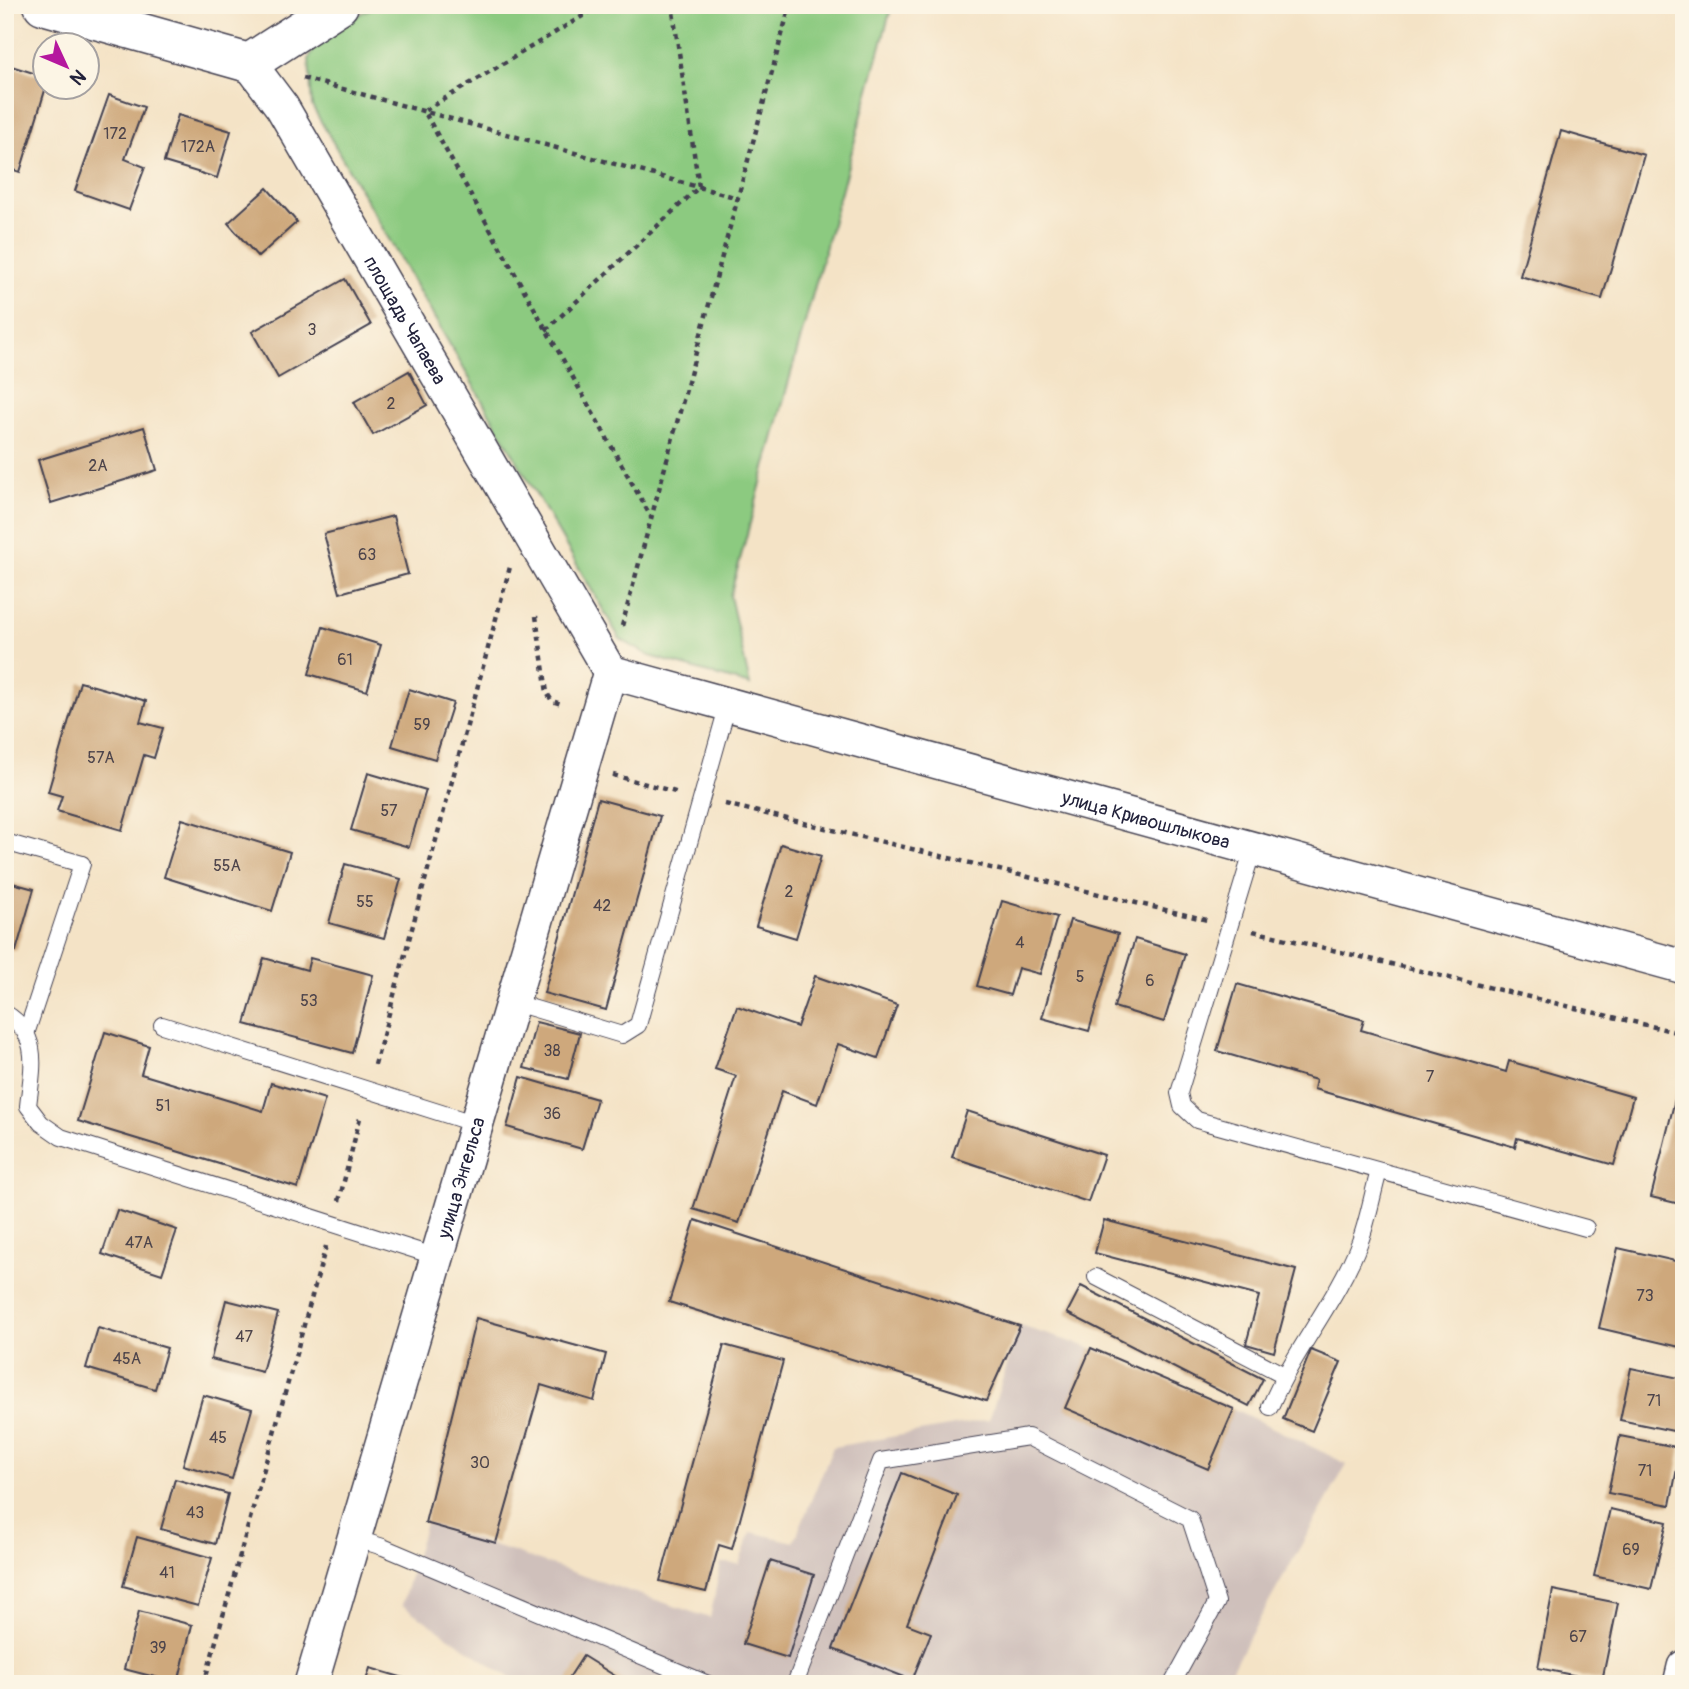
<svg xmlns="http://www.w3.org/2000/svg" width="1689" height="1689" font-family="Pangolin,sans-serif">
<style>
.industrial{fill:#cfc0bb}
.green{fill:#8cca80;stroke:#57765e;stroke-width:2}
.building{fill:#cea87b}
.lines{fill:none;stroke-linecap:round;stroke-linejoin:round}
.lane-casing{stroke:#423f50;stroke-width:18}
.street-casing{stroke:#423f50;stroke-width:36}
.secondary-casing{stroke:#423f50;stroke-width:41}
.path{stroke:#423f50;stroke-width:4.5;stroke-dasharray:5 5;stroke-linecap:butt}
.lane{stroke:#fff;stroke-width:16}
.street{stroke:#fff;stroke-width:33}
.secondary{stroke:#fff;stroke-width:38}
.labels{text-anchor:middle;stroke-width:7;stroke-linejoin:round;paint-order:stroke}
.number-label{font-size:16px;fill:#4d444b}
.street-label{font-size:19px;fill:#22223b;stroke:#fcf5e5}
</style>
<rect width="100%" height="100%" fill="#fcf5e5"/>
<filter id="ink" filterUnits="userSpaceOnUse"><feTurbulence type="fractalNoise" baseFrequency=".0143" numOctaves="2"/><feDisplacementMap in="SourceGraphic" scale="14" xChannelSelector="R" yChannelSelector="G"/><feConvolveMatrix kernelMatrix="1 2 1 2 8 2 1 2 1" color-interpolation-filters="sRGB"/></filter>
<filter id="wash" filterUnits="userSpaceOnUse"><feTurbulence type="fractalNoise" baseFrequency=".00686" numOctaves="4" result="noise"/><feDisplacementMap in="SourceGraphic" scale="28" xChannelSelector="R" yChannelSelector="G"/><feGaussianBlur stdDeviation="1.57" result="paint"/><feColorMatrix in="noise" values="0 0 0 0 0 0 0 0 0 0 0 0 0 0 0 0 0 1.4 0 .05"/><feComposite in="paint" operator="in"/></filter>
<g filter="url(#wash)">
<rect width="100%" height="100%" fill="#f4e3c6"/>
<!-- industrial -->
<polygon class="industrial" points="1020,1326 1091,1348 1234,1409 1347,1464 1223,1684 519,1684 402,1605 425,1523 710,1618 721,1563 739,1564 751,1532 794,1542 833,1447 989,1420"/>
<!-- green -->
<polygon class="green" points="377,5 892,5 730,596 750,685 650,656 620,639 312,106 309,59 321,34"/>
<g id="blocks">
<!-- building -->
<g class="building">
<polygon points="5,64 46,77 46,87 20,172 5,167"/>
<polygon points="109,95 144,107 125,159 145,167 129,210 75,191"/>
<polygon points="178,115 231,131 217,178 164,162"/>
<polygon points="1561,131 1644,155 1602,299 1520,276"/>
<polygon points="267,188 297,222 258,257 228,223"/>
<polygon points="345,279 371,325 278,378 252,332"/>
<polygon points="409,371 427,405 373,435 354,402"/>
<polygon points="144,427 157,470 51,503 38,460"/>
<polygon points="393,516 408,574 340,593 324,534"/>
<polygon points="323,627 381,645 367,691 309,674"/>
<polygon points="80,682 146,701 140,722 163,728 154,758 144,755 122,830 57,811 62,796 48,792"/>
<polygon points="409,689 453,703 435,759 392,746"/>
<polygon points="368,773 426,790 409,847 351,830"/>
<polygon points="598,799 660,816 606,1010 544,993"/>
<polygon points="182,819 290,852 272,911 164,877"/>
<polygon points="781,844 821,856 796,938 756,926"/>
<polygon points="345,864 401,879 384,938 329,923"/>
<polygon points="5,881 34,889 16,951 5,948"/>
<polygon points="1002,901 1057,917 1040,974 1018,968 1010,995 977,986"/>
<polygon points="1070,920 1118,934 1089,1031 1042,1018"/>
<polygon points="1135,939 1185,954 1164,1022 1114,1007"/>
<polygon points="264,958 307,970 310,958 373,975 352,1053 245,1024"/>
<polygon points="815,976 897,1005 878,1058 838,1044 817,1104 782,1091 739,1223 693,1209 736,1076 715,1069 737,1006 797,1027"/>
<polygon points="1237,984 1364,1020 1361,1030 1506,1072 1509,1061 1633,1097 1614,1165 1517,1138 1515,1147 1314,1089 1316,1080 1217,1051"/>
<polygon points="536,1022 580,1033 568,1079 524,1068"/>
<polygon points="105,1032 149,1046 141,1074 263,1111 271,1083 325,1099 298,1188 78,1121"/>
<polygon points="521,1077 597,1099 582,1149 507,1127"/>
<polygon points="1678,1087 1684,1089 1684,1205 1651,1197"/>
<polygon points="967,1111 1104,1155 1088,1202 952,1157"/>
<polygon points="117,1210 177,1230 162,1274 102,1254"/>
<polygon points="695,1220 1020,1326 986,1401 669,1302"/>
<polygon points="1104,1220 1296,1270 1274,1352 1246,1344 1259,1296 1095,1253"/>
<polygon points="1618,1248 1684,1263 1684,1348 1599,1328"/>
<polygon points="1081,1286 1263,1379 1249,1406 1067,1313"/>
<polygon points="226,1300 278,1313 262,1372 211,1359"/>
<polygon points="476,1318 606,1354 594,1401 541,1385 496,1543 425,1523"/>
<polygon points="98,1328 167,1348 155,1389 86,1368"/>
<polygon points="724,1345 783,1361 732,1549 719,1545 706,1592 660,1581"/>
<polygon points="1091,1348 1234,1409 1208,1469 1065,1408"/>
<polygon points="1311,1350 1341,1362 1312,1431 1283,1419"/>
<polygon points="1631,1368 1684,1379 1683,1433 1620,1420"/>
<polygon points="203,1395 252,1409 232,1479 183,1465"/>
<polygon points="1620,1436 1681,1448 1670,1505 1608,1493"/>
<polygon points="902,1473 957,1495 907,1624 931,1633 912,1680 833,1649"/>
<polygon points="175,1479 228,1494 215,1544 161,1529"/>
<polygon points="1610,1509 1667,1522 1651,1589 1594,1576"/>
<polygon points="137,1537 212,1558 198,1606 123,1586"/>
<polygon points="770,1561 814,1575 788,1658 743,1644"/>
<polygon points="1553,1590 1618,1603 1602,1681 1538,1668"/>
<polygon points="139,1611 192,1625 178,1683 124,1669"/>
<polygon points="583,1656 628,1684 565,1684"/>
<polygon points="370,1668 421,1683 421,1684 365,1684"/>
</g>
</g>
</g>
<g filter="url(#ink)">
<use href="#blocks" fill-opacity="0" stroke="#423f50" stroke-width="2"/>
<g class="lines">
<defs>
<g id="lane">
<polyline points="5,842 82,864 26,1034"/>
<polyline points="1253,849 1179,1093 1182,1106 1197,1120 1586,1228"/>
<polyline points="512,1002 622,1035 638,1025 728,704"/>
<path d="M5 1013C42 1035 32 1069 28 1106L41 1123 61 1137 437 1257"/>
<polyline points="162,1025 476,1124"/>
<polyline points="1096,1277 1284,1375"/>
<path d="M1270 1407C1294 1350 1336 1302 1359 1244 1368 1221 1372 1195 1379 1171"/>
<polyline points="354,1538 383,1547 708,1684"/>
<polyline points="795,1684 881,1461 1028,1437 1190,1519 1217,1602 1172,1684"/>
</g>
<g id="street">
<path id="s1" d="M249 63 282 107 610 672"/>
<path id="s2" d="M610 672 1684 967"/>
<path id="s3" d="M311 1684 610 672"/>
<polyline points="1680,1684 1684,1667"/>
</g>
<polyline id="secondary" points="43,5 249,63 339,5"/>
</defs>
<!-- lane casing -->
<use href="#lane" class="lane-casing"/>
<!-- street casing -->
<use href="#street" class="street-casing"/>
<!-- secondary casing -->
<use href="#secondary" class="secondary-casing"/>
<!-- path -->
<g class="path">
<polyline points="601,5 424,111 651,517"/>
<polyline points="303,78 738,198"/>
<polyline points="546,330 699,187 672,5"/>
<polyline points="536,616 547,693 552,701 564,705"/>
<polyline points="622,626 790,5"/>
<polyline points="613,775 679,793"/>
<polyline points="725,804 1207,920"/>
<polyline points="1253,931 1684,1034"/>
<polyline points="375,1065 510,567"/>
<polyline points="339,1201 361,1114"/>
<polyline points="204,1684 326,1246"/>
</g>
<!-- lane -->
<use href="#lane" class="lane"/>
<!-- street -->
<use href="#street" class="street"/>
<!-- secondary -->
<use href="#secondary" class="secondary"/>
</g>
</g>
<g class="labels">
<!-- number labels -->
<g class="number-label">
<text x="115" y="139">172</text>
<text x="198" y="152">172А</text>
<text x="312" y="335">3</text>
<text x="391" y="409">2</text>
<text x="98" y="471">2А</text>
<text x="367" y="560">63</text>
<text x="345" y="665">61</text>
<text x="422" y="730">59</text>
<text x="101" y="763">57А</text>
<text x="389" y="816">57</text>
<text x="227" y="871">55А</text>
<text x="789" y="897">2</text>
<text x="365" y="907">55</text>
<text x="602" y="911">42</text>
<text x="1020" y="948">4</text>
<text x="1080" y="982">5</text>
<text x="1150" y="986">6</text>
<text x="309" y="1006">53</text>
<text x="552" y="1056">38</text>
<text x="1430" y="1082">7</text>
<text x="163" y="1111">51</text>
<text x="552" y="1119">36</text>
<text x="139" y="1248">47А</text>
<text x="1645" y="1301">73</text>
<text x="244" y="1342">47</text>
<text x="127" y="1364">45А</text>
<text x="1654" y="1406">71</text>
<text x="218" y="1443">45</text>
<text x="480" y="1468">30</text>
<text x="1645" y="1476">71</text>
<text x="195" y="1518">43</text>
<text x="1631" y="1555">69</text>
<text x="167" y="1578">41</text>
<text x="1578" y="1642">67</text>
<text x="158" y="1653">39</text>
</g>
<!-- street labels -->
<g class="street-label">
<text dy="7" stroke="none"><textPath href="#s1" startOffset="301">площадь Чапаева</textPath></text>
<text dy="7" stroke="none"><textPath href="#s2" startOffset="556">улица Кривошлыкова</textPath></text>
<text dy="7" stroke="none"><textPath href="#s3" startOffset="528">улица Энгельса</textPath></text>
</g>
</g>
<!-- margin -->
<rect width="1689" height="1689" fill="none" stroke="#fcf5e5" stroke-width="28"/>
<!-- north arrow -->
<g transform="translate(66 66) rotate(134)"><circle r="33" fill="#fcf5e5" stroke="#a5a1a1" stroke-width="2"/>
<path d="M0-5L12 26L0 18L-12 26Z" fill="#b5179e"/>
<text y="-10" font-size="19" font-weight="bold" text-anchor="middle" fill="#22223b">N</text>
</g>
</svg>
